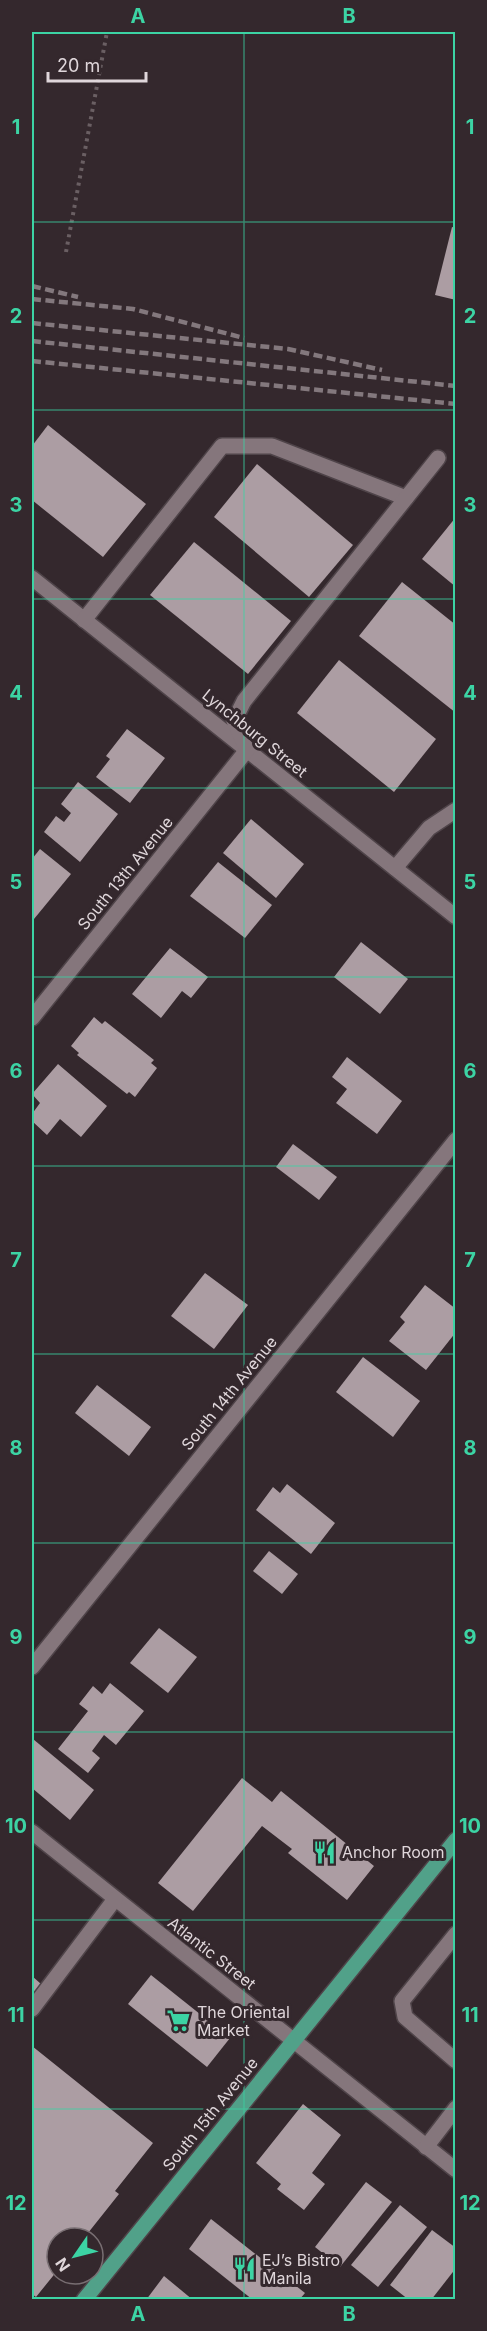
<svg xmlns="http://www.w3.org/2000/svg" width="487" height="2331" font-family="Inter,sans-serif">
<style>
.building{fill:#ac9da3}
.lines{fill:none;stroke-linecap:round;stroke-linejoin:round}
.minor-casing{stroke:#4f4449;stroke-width:18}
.major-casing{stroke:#4f4449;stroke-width:18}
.path{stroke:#6a5f63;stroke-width:4;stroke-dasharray:3 4.5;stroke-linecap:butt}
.minor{stroke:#85767c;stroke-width:15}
.major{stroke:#51a189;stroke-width:15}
.rail{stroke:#83787d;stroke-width:4.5;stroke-dasharray:9 4.5;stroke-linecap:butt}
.grid{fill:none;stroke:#3cd4a4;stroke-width:1.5;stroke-opacity:0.55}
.labels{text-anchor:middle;stroke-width:6;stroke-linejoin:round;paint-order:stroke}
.street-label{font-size:16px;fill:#dfd6da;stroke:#34282d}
.poi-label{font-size:16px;fill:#dfd6da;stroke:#34282d;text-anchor:start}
.neatline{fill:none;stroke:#3cd4a4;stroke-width:2}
.grid-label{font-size:20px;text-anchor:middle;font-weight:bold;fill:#3cd4a4}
</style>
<rect width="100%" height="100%" fill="#34282d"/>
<!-- building -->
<g class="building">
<polygon points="452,227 456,228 456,300 435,295"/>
<polygon points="48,425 146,504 103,557 32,500 32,446"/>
<polygon points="257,464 353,545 309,597 214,517"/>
<polygon points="456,517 456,587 422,559"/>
<polygon points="194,542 291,621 248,674 150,595"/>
<polygon points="402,582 456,625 456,713 359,636"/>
<polygon points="339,660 436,739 394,792 297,713"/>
<polygon points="127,729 165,758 130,803 96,777 110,759 106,756"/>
<polygon points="78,782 118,814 80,862 44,832 56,816 64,822 71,813 61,804"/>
<polygon points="251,819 304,864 276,898 223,853"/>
<polygon points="40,849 71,874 34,919 32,917 32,859"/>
<polygon points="218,862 272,905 245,938 190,896"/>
<polygon points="361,942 408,979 380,1014 334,977"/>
<polygon points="170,948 208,977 191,998 182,991 161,1018 132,994"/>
<polygon points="94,1017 102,1024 105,1021 154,1060 151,1063 157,1068 135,1097 129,1092 127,1094 77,1055 79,1053 71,1046"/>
<polygon points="347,1057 402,1101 377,1134 336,1103 347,1089 332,1077"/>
<polygon points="58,1064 107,1106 81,1137 60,1119 47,1135 32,1121 32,1114 40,1103 32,1094"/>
<polygon points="293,1144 337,1177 319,1200 276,1167"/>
<polygon points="205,1273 248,1305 214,1349 171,1316"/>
<polygon points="425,1285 456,1309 456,1332 426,1370 389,1341 405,1322 400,1317"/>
<polygon points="363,1357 420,1401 393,1437 336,1392"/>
<polygon points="97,1385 151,1427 129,1456 75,1413"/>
<polygon points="287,1484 335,1523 311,1554 256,1510 273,1487 280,1493"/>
<polygon points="269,1551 298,1574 282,1594 253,1571"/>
<polygon points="159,1628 197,1657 168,1693 130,1663"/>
<polygon points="110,1683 144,1711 116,1745 104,1735 92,1751 100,1758 88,1773 58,1749 88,1711 79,1704 93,1686 102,1694"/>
<polygon points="33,1739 94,1790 70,1820 32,1788"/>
<polygon points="242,1778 272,1802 281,1791 374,1866 347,1900 288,1853 292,1849 262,1826 193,1911 158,1883"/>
<polygon points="151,1975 230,2038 207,2067 128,2004"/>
<polygon points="32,1976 41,1984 32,1996"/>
<polygon points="32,2046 153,2143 115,2191 119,2194 84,2238 57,2238 57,2271 36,2297 32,2294"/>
<polygon points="303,2104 341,2135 312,2173 325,2184 304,2210 277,2189 281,2184 256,2163"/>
<polygon points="366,2182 392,2202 340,2267 315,2247"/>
<polygon points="400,2205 427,2227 378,2287 351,2265"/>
<polygon points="211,2219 305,2293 299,2300 253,2300 189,2249"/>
<polygon points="432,2230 456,2248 456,2268 431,2300 409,2300 390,2285"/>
<polygon points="164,2276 193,2300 146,2300"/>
</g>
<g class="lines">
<defs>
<g id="minor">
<polyline points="32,578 456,917"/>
<polyline points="84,620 222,446 272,446 406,498"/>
<polyline points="395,868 429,828 456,810"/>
<polyline points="32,1018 247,750 234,721 244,701 438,458"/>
<polyline points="32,1667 456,1140"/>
<polyline points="32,1832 456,2170"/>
<polyline points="456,1934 402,2001 405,2017 456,2061"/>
<polyline points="32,2009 115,1899"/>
<polyline points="426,2147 456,2108"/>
</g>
<polyline id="major" points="84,2300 456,1840"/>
</defs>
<!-- minor casing -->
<use href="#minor" class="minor-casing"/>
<!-- major casing -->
<use href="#major" class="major-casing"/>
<!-- path -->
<polyline class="path" points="66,252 107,32"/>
<!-- minor -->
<use href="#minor" class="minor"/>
<!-- major -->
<use href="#major" class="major"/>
<!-- rail -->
<g class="rail">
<polyline points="32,286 78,297"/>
<polyline points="32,299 133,309 244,338"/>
<polyline points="32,323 288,349 382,370"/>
<polyline points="32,341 456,386"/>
<polyline points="32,361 456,404"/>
</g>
</g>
<!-- grid -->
<path class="grid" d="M244 32V2300M32 222H456M32 410H456M32 599H456M32 788H456M32 977H456M32 1166H456M32 1354H456M32 1543H456M32 1732H456M32 1920H456M32 2109H456"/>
<!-- icons -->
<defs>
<symbol id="restaurant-bare" viewBox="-9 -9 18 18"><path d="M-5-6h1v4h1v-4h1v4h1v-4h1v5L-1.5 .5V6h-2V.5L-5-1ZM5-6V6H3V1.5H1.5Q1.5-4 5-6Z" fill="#3cd4a4" stroke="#34282d" stroke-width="2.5" paint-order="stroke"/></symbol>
<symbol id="supermarket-bare" viewBox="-9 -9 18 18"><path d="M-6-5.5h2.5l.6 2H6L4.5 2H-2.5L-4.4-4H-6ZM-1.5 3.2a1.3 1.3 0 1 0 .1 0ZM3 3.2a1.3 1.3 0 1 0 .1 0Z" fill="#3cd4a4" stroke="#34282d" stroke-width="2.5" paint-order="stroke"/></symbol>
</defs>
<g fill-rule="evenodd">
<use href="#restaurant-bare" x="308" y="1836" width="33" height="33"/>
<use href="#supermarket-bare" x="162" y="2004" width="33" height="33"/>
<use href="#restaurant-bare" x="228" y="2252" width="33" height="33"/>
</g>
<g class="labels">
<!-- street labels -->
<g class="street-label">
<text transform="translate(255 733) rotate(39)" y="6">Lynchburg Street</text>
<text transform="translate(125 873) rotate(-51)" y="6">South 13th Avenue</text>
<text transform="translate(229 1393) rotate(-51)" y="6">South 14th Avenue</text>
<text transform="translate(212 1953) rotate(38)" y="6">Atlantic Street</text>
<text transform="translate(210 2114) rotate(-51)" y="6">South 15th Avenue</text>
</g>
<!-- poi labels -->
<g class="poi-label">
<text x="342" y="1858">Anchor Room</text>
<text x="197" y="2018">The Oriental<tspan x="197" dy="18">Market</tspan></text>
<text x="262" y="2266">EJ’s Bistro<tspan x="262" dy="18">Manila</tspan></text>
</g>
</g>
<!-- border -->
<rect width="487" height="2331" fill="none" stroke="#34282d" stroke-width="66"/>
<!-- north arrow -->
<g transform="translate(75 2256) rotate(235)"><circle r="28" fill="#34282d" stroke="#786e72" stroke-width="1.5"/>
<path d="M0-4.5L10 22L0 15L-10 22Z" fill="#3cd4a4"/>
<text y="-9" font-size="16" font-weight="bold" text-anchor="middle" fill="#dfd6da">N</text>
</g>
<!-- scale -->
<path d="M48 72v9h98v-9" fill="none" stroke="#dfd6da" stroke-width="3"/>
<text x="57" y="72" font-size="18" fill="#dfd6da" stroke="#34282d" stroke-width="4.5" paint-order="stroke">20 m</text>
<rect x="33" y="33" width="421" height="2265" class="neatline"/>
<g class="grid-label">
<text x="138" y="23">A</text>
<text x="349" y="23">B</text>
<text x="16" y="134">1</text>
<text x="470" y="134">1</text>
<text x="16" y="323">2</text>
<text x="470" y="323">2</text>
<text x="16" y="512">3</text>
<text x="470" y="512">3</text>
<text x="16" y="700">4</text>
<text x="470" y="700">4</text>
<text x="16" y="889">5</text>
<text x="470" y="889">5</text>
<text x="16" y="1078">6</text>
<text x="470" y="1078">6</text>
<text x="16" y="1267">7</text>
<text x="470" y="1267">7</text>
<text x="16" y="1455">8</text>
<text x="470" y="1455">8</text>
<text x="16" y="1644">9</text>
<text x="470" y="1644">9</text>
<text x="16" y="1833">10</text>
<text x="470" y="1833">10</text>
<text x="16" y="2022">11</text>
<text x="470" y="2022">11</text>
<text x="16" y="2210">12</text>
<text x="470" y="2210">12</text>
<text x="138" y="2321">A</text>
<text x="349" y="2321">B</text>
</g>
</svg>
